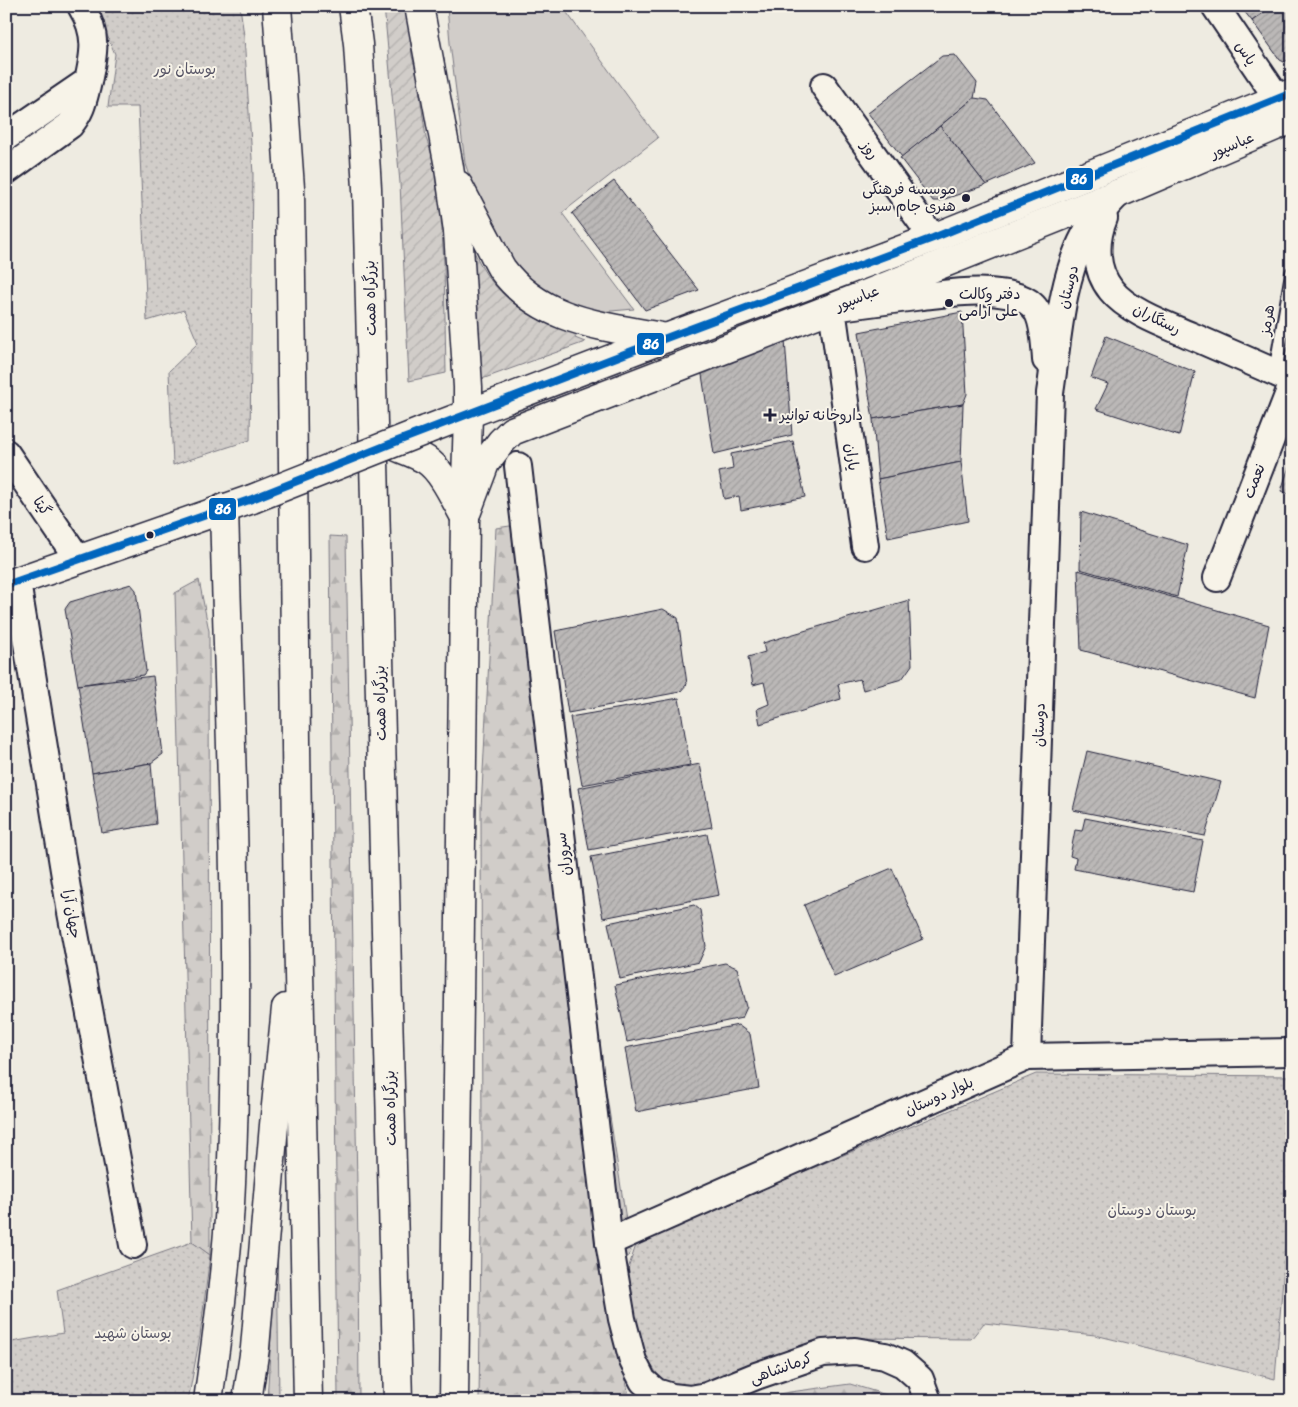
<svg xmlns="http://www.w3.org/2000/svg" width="1298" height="1407" font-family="Sriracha,'Playpen Sans Arabic',sans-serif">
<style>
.grass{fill:#d1cdc9;stroke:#7a7882}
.forest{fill:url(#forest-firs);stroke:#7a7882}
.park{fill:url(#park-dots);stroke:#7a7882}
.garden{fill:url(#garden-furrows);stroke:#7a7882}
.building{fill:url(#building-hatch);stroke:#22223b}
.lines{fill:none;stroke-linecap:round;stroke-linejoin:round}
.service-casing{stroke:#22223b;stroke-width:16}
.minor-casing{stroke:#22223b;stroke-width:30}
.secondary-casing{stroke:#22223b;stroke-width:31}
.trunk-casing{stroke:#22223b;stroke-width:31}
.service{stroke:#f7f3e8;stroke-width:12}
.minor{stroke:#f7f3e8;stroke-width:26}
.secondary{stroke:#f7f3e8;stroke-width:28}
.trunk{stroke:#f7f3e8;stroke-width:28}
.secondary-bridge-casing{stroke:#22223b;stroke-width:31;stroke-linecap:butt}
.secondary-bridge{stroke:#f7f3e8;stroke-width:28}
.bus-1-casing{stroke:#f7f3e8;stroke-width:11}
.bus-1{stroke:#0065bd;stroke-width:8}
.poi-dot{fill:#22223b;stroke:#f7f3e8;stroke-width:2}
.labels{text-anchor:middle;stroke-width:4;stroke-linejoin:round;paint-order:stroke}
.street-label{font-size:15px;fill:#22223b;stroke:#f7f3e8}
.park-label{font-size:15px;fill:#575566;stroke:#f7f3e8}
.poi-label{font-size:15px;fill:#22223b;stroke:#f7f3e8;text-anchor:start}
.line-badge{stroke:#f7f3e8;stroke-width:2}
.badge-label{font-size:14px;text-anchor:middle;font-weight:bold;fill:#fff}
</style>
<defs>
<pattern id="forest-firs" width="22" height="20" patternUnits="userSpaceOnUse" patternTransform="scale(1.25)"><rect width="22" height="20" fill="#d1cdc9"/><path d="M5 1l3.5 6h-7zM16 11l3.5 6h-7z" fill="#b3b0ae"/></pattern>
<pattern id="park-dots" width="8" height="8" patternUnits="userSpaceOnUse" patternTransform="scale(1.25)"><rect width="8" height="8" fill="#d1cdc9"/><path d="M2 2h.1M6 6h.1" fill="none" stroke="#b3b0ae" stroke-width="1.8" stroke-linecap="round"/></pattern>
<pattern id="garden-furrows" width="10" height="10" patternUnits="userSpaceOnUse" patternTransform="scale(1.25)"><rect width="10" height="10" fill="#d1cdc9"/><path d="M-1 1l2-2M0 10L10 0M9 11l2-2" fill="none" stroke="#b3b0ae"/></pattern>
<pattern id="building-hatch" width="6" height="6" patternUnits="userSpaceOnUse" patternTransform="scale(1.25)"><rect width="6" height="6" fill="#bbb8b7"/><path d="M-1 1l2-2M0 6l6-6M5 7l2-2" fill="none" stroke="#a09e9e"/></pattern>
</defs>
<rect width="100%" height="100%" fill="#eeebe1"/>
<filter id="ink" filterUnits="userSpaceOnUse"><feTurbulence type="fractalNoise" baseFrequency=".02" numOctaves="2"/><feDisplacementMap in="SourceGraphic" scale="10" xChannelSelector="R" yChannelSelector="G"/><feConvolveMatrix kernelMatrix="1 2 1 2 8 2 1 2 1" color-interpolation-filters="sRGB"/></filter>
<g filter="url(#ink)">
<!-- grass -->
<polygon class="grass" points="447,6 562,6 658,138 562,213 634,309 600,312 563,308 531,286 505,256 477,200 465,163 450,43"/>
<!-- forest -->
<g class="forest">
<polygon points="524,524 595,1020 631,1252 611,1281 615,1334 629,1395 637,1401 479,1401 482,1157 481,809 496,528"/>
<polygon points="330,536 346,537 358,1246 359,1401 338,1401"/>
<polygon points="199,580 209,631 210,1255 192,1242 175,593"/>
<polygon points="277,1238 279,1401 267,1401"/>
<polygon points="850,1384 890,1396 892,1401 739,1401 790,1392"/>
</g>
<!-- park -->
<g class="park">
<polygon points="93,6 240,6 244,36 253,174 250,440 173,465 169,371 198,343 184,310 147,321 138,107 108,107 115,54 99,16"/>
<polygon points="1036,1074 1292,1076 1292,1164 1275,1379 1095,1335 984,1323 971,1339 849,1338 690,1389 664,1384 642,1351 626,1275 637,1242"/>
<polygon points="192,1242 210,1255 200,1336 188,1401 6,1401 6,1343 63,1333 57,1290"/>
</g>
<!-- garden -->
<g class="garden">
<polygon points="384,6 405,6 408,12 412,56 417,74 426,138 432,155 441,216 444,263 446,373 409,381 400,183"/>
<path d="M471 246C476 255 480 265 486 274 503 298 531 320 560 328 566 330 574 329 580 329L575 338 585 342 482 379Z"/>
</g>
<!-- building -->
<g class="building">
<polygon points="1240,6 1273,6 1252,21"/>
<polygon points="1273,6 1292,6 1292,58 1284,62 1280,60 1252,21"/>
<polygon points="955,55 977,83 974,98 902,157 868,113 942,56"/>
<polygon points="974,98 988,100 1035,163 986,185 940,126"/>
<polygon points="940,126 986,185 939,201 933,201 900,158"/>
<polygon points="614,181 699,290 645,310 572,213"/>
<polygon points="962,312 967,394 963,404 873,419 859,332"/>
<polygon points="1106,336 1195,372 1179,436 1096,409 1108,384 1091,378"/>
<polygon points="785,340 792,435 714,454 701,368"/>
<polygon points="963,404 961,462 878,479 873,419"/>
<polygon points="793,441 805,497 741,510 739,496 724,499 719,472 733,469 731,454"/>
<polygon points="1292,457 1292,495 1281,491"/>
<polygon points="961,462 968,521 888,538 878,479"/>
<polygon points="1081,512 1188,545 1177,597 1080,569"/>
<polygon points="1078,570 1269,625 1255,698 1081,650"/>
<polygon points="131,584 136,590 146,671 143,675 78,685 65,609 70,602"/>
<polygon points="909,600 912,665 902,679 863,690 860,679 838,684 841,699 760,724 757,709 769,704 764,682 753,685 748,657 765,652 763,643"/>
<polygon points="663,609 678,618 687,684 680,692 568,713 555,631"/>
<polygon points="153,676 163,754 151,763 92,773 78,685"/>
<polygon points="679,698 690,765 582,785 570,717"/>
<polygon points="1087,751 1221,782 1205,836 1073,810"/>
<polygon points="151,763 156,824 102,833 92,773"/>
<polygon points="700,764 712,827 589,850 578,788"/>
<polygon points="1085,818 1203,841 1193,892 1074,869 1076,858 1070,856 1075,830 1082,831"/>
<polygon points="707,834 719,895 603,918 591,857"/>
<polygon points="892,868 923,939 834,977 804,905"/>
<polygon points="694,905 700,910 706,946 699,962 620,979 608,923"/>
<polygon points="725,963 737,968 747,1007 742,1018 627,1042 615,985"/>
<polygon points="738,1025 750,1034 759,1088 636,1112 625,1048"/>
</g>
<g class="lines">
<defs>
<polyline id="service" points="1275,373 1292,273"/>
<g id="minor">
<polyline points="1215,6 1278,99"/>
<polyline points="824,86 933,238"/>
<polyline points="6,137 88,81"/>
<path d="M6 171 70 125C81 112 83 102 87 86 94 55 99 35 81 6"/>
<path d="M1104 218C1094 242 1095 270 1111 290 1128 312 1169 326 1194 337 1226 351 1259 365 1292 380"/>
<polyline points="6,453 78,559"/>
<polyline points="518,466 609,1242 622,1319 633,1361 643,1381 656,1392 672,1397 690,1399 707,1396 756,1376 823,1353 855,1351 885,1356 903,1364 920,1379 928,1401"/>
<path d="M865 546 832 308C862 304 893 300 923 296 944 294 967 290 989 292 1002 293 1022 295 1032 305 1044 315 1045 345 1046 360"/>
<polyline points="1217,578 1292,385"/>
<polyline points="17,582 70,907 133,1245"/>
<path d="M1027 1057 1050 393C1058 342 1060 282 1085 235 1094 219 1106 206 1119 193"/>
<polyline points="609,1242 1027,1057 1292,1052"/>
</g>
<g id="secondary">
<polyline points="426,430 666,338 933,238 1292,93"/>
<path d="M390 444C401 449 415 453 426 460 443 471 455 500 465 517"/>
<polyline points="467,511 485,463 501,442 512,431 832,308 1119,193 1292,119"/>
<polyline points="6,585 252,499"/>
</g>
<g id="trunk">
<polyline points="277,6 290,188 298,925 308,1401"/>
<polyline points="353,6 358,44 367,188 398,1401"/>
<polyline points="419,6 449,167 458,231 468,387 468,414 465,517 454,1401"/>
<path d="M458 185C468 204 478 223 488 242 493 251 497 261 502 269 542 323 606 326 666 338"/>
<path d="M208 1401C217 1336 226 1270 230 1204 242 973 230 740 224 508"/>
<polyline points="247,1401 255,1348 274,1125 286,1008"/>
</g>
</defs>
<!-- service casing -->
<use href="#service" class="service-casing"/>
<!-- minor casing -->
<use href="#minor" class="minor-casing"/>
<!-- secondary casing -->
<use href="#secondary" class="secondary-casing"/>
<!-- trunk casing -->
<use href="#trunk" class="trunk-casing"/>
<!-- service -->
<use href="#service" class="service"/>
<!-- minor -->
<use href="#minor" class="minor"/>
<!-- secondary -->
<use href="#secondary" class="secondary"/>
<!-- trunk -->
<use href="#trunk" class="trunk"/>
<defs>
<polyline id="secondary-bridge" points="252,499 426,430"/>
</defs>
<!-- secondary-bridge casing -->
<use href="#secondary-bridge" class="secondary-bridge-casing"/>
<!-- secondary-bridge -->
<use href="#secondary-bridge" class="secondary-bridge"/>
<defs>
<polyline id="bus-1" points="6,585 252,499 390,444 666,338 933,238 1292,93"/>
</defs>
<!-- bus-1 casing -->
<use href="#bus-1" class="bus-1-casing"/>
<!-- bus-1 -->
<use href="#bus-1" class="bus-1"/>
</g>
</g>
<!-- markers -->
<g class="poi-dot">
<circle cx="966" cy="198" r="5"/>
<circle cx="949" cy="303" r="5"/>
<path d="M767.5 407.5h5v5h5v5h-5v5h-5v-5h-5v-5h5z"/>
<circle cx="150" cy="535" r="4.5"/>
</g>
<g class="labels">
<!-- street labels -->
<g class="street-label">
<text transform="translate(1246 53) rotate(56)" y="5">یاس</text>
<text transform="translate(1232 145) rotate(-23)" y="5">عباسپور</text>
<text transform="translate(870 150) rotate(54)" y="5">روز</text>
<text transform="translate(1068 287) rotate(-76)" y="5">دوستان</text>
<text transform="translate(370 298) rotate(-91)" y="5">بزرگراه همت</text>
<text transform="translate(857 298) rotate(-22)" y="5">عباسپور</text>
<text transform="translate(1157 319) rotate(26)" y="5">رستگاران</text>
<text transform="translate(1267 320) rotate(-81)" y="5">هرمز</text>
<text transform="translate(852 457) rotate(82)" y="5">یاران</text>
<text transform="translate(1254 481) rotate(-69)" y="5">نعمت</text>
<text transform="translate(42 506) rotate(56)" y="5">گیتا</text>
<text transform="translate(380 703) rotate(-91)" y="5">بزرگراه همت</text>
<text transform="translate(1039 725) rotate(-88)" y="5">دوستان</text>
<text transform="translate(563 854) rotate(-97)" y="5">سروران</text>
<text transform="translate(72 914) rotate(80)" y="5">جهان آرا</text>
<text transform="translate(939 1096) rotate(-24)" y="5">بلوار دوستان</text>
<text transform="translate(390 1108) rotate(-91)" y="5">بزرگراه همت</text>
<text transform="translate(781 1368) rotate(-20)" y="5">کرمانشاهی</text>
</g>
<!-- park labels -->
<g class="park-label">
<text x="185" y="74">بوستان نور</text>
<text x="1152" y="1215">بوستان دوستان</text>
<text x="133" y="1338">بوستان شهید</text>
</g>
<!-- poi labels -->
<g class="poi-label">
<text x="956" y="194" text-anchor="end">موسسه فرهنگی<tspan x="956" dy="17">هنری جام سبز</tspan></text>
<text x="959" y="299">دفتر وکالت<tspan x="959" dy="17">علی آرامی</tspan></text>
<text x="780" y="420">داروخانه توانیر</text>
</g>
</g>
<g class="line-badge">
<rect x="1065" y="167" width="29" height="24" rx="5" fill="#0065bd"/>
<rect x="636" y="332" width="29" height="24" rx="5" fill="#0065bd"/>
<rect x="208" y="497" width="29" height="24" rx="5" fill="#0065bd"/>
</g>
<g class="badge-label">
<text x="1079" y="184">86</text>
<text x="651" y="349">86</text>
<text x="223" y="514">86</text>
</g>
<!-- margin -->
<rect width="1298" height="1407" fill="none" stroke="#f7f3e8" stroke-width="25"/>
<rect x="12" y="12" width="1273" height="1382" fill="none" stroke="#22223b" stroke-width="2" filter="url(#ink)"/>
</svg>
